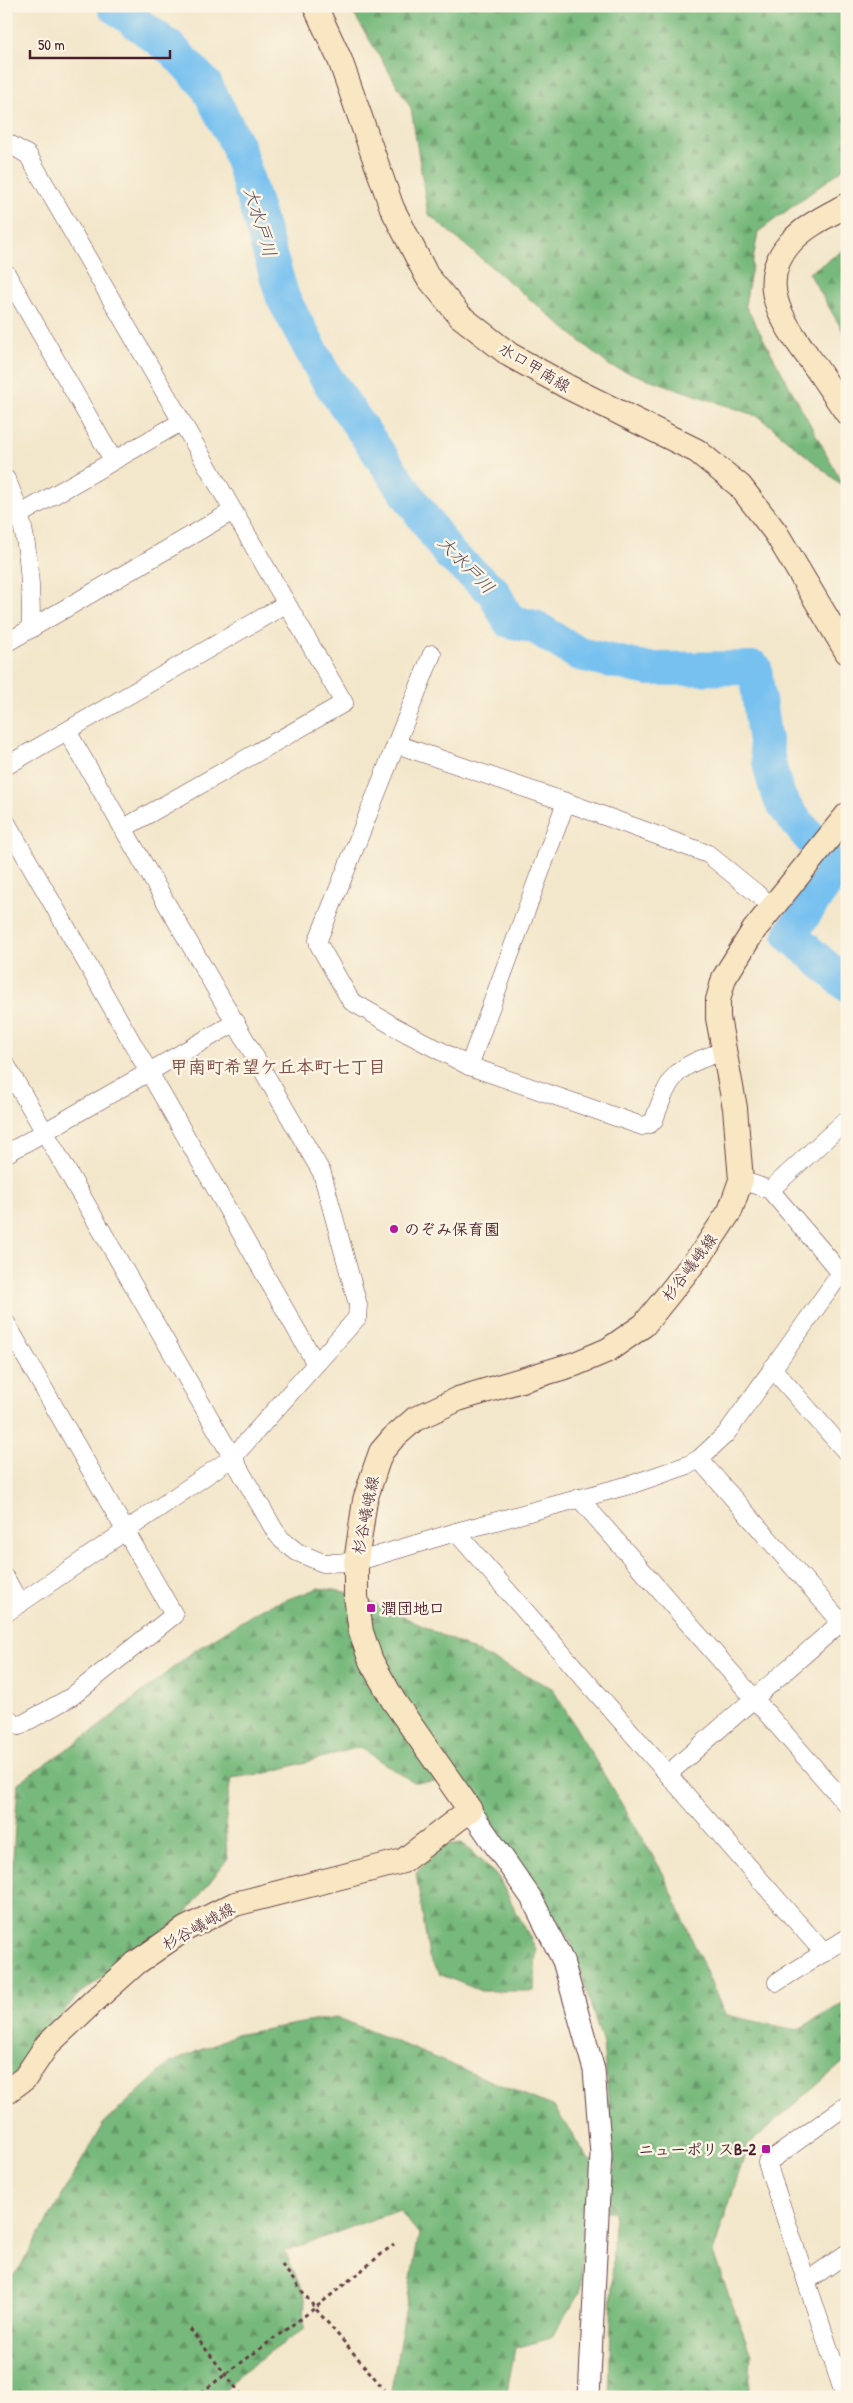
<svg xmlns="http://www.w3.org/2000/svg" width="853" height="2403" font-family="'Patrick Hand','Klee One',sans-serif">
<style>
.forest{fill:url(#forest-firs);stroke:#606c54}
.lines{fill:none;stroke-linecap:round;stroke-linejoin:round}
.river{stroke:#77c1f0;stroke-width:34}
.minor-casing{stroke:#633d43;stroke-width:19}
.tertiary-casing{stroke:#633d43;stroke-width:23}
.secondary-casing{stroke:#633d43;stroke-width:26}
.path{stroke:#633d43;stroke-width:3;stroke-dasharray:4 4;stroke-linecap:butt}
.minor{stroke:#fff;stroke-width:18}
.tertiary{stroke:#fff;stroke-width:21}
.secondary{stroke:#f9e7c3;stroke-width:24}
.poi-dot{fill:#b5179e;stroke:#fcf5e5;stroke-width:2}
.labels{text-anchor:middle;stroke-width:5;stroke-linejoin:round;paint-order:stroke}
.street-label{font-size:16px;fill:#4a1f2b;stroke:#fcf5e5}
.poi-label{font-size:16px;font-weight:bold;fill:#4a1f2b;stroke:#fcf5e5;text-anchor:start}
.water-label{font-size:18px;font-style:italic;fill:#585066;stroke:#fcf5e5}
.neighbourhood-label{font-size:18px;font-weight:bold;fill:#7e4d47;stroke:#fcf5e5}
</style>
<defs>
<pattern id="forest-firs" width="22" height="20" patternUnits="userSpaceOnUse" patternTransform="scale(1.25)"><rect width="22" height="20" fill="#77b97c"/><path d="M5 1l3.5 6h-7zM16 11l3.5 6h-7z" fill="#649666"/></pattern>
</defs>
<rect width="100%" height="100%" fill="#fcf5e5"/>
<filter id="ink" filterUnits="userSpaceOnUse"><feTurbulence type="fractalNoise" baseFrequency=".02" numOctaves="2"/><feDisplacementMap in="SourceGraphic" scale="10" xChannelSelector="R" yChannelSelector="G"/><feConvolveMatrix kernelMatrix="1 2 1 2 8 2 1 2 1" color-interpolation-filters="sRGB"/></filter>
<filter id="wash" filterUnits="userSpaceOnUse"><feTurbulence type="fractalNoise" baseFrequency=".0096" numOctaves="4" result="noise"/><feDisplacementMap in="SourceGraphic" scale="20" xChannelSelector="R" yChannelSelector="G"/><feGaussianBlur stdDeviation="1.12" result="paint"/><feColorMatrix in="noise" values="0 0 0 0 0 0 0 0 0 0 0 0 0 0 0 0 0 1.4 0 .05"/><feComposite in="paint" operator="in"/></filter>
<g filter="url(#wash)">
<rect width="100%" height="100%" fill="#f3e7cb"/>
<!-- forest -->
<g class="forest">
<polygon points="349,6 847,6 847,166 758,232 745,305 845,488 760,417 610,366 428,214 411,108"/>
<polygon points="847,248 847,338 809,273"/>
<path d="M319 1588 346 1592 404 1617 552 1688 663 1873 725 2015 797 2030 847 2001V2059L748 2145 713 2253 751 2354 749 2397H609L614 2211 585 2212 580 2293 551 2338 515 2348 506 2397H390L419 2234 399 2210 285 2251 305 2297 304 2329 238 2375 220 2397H6V2285L21 2266 103 2124 170 2063 235 2035 336 2017 554 2107 589 2160 615 2171 603 2044 571 1943 460 1781 413 1782 359 1747 267 1773 231 1778C227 1805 223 1831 228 1858L184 1916 77 1996 8 2082 7 1950 18 1783 96 1729 194 1651 263 1608Z"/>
<polygon points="462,1843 498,1877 536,1949 534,1991 481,1991 439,1974 429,1957 416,1872 444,1845"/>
</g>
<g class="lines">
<!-- river -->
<path class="river" d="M114 6 173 50 206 85 237 145 283 298 325 376 449 554 493 591 509 621 535 627 579 654 648 669 755 668C759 700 767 779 783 804 798 827 821 846 834 871L790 935 847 985"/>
</g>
</g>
<g filter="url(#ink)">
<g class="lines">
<defs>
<g id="minor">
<polyline points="6,142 28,155 344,703 124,828"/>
<polyline points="6,273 113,460"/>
<path d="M6 479C29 525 31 579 31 629"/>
<polyline points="19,515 181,422"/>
<polyline points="6,643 233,511"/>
<path d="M432 654 318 940 319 945 351 1001 397 1028 469 1066 642 1126 650 1124 654 1120C671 1073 675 1067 724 1051"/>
<polyline points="396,744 566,802 708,854 772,906"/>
<polyline points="6,766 286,604"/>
<polyline points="6,822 316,1364"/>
<polyline points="6,1065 275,1531 282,1540 297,1552 323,1563 356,1562 456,1532 633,1484 688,1465 699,1459 726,1434 841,1273"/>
<polyline points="469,1066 566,802"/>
<polyline points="6,1154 236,1022"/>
<polyline points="741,1180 770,1190 847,1280"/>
<polyline points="770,1190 843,1123 847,1123"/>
<polyline points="6,1323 174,1615 71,1697 19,1726 6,1717"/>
<polyline points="772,1368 847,1453"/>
<polyline points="699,1459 847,1629"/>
<polyline points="579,1498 847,1805"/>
<polyline points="456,1532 824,1953"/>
<polyline points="6,1579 20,1604"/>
<polyline points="6,1613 233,1457 357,1318 358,1305 322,1173 67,731"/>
<polyline points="668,1774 847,1617"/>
<polyline points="777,1982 847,1938"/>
<polyline points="807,2281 847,2253"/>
<polyline points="845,2397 767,2163 847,2105"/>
</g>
<polyline id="tertiary" points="470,1810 532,1899 563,1961 594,2070 601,2154 589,2397"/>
<g id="secondary">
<polyline points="315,6 340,60 392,208 427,276 460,316 510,355 568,387 697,451 740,486 776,533 847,652"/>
<path d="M847 205C827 216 805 226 790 243 753 285 786 326 812 362 824 379 835 396 847 413"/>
<polyline points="6,2092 25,2078 47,2045 96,1999 136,1963 185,1929 235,1904 403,1861 470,1810 393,1700 371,1661 361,1632 356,1596 356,1562 365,1500 376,1466 381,1452 393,1438 415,1419 458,1399 575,1364 608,1350 644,1325 704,1250 730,1211 741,1180 735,1108 718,1018 718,1000 724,978 754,930 847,815"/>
</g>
</defs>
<!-- minor casing -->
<use href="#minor" class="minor-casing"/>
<!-- tertiary casing -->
<use href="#tertiary" class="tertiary-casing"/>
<!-- secondary casing -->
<use href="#secondary" class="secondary-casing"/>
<!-- path -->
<g class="path">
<polyline points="282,2265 315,2308 384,2389"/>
<polyline points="190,2329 243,2397"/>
<polyline points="195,2397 315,2308 394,2244"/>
</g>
<!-- minor -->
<use href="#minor" class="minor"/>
<!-- tertiary -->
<use href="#tertiary" class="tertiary"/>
<!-- secondary -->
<use href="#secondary" class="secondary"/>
</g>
</g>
<!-- markers -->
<g class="poi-dot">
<circle cx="394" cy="1229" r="5"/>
<rect x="366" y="1603" width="10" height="10" rx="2.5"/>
<rect x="761" y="2144" width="10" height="10" rx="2.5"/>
</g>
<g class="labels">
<!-- street labels -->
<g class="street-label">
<text transform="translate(535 367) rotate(31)" y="6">水口甲南線</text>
<text transform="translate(689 1267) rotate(-53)" y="6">杉谷嶬峨線</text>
<text transform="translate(365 1515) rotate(-79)" y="6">杉谷嶬峨線</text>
<text transform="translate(198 1926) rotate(-29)" y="6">杉谷嶬峨線</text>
</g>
<!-- poi labels -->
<g class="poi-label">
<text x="404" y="1235">のぞみ保育園</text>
<text x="381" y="1614">潤団地口</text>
<text x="756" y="2155" text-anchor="end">ニューポリスB-2</text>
</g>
<!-- water labels -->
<g class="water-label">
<text transform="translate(260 222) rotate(73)" y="6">大水戸川</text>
<text transform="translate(466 565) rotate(46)" y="6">大水戸川</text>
</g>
<!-- neighbourhood labels -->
<g class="neighbourhood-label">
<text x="278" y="1073">甲南町希望ケ丘本町七丁目</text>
</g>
</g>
<!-- margin -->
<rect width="853" height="2403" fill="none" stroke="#fcf5e5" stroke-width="25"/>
<!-- scale -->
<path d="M30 50v8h140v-8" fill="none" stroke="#4a1f2b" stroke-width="2.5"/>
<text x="38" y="50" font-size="15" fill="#4a1f2b" stroke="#fcf5e5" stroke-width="4" paint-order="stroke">50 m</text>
</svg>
